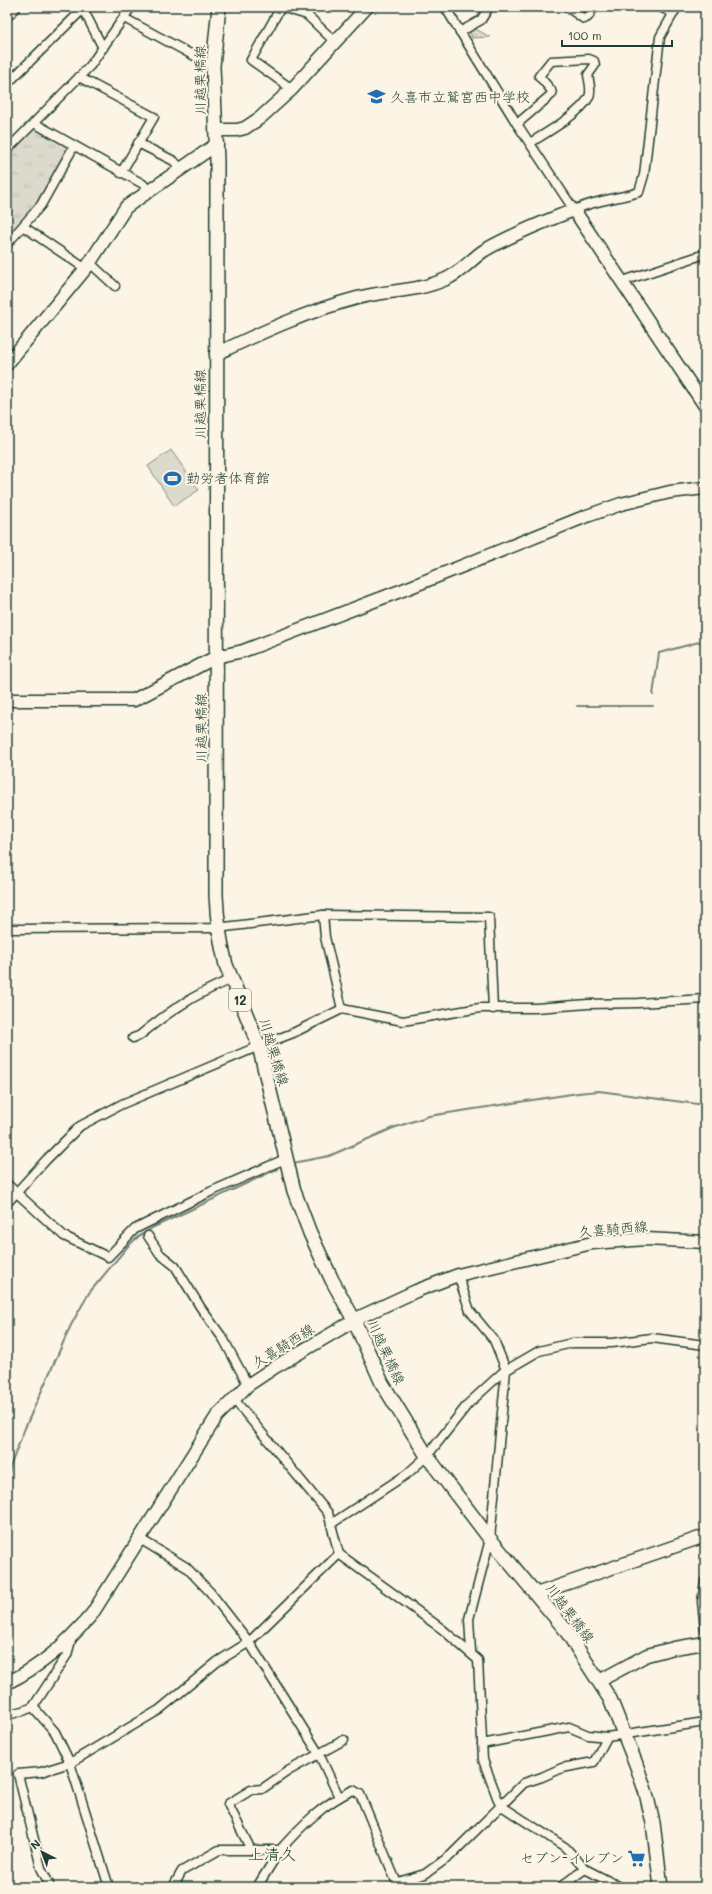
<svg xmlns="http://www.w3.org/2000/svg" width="712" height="1894" font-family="Mali,'Klee One',sans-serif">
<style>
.green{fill:#dcdacc;stroke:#7e8c80}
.park{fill:url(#park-tufts);stroke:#7e8c80}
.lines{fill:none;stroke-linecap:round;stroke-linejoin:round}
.stream{stroke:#758479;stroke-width:2}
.street-casing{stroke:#1f3d34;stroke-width:11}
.secondary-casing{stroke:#1f3d34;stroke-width:15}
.primary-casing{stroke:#1f3d34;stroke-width:16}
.street{stroke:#fcf5e5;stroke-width:8}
.secondary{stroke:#fcf5e5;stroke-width:12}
.primary{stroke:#fcf5e5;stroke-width:13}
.labels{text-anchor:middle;stroke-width:4;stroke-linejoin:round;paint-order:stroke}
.shield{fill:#fcf5e5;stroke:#617469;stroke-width:1}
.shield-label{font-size:13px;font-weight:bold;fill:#1f3d34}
.street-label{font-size:14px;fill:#1f3d34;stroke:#fcf5e5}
.poi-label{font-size:14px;fill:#1f3d34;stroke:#fcf5e5;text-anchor:start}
.quarter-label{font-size:16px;fill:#1f3d34;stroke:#fcf5e5}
</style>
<defs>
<pattern id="park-tufts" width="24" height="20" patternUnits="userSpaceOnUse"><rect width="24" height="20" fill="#dcdacc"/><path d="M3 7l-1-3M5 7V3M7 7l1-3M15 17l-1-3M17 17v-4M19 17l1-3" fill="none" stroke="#bcbcb0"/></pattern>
</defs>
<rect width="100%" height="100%" fill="#fcf5e5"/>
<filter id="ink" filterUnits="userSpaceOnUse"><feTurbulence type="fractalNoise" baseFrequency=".025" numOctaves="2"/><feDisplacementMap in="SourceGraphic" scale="8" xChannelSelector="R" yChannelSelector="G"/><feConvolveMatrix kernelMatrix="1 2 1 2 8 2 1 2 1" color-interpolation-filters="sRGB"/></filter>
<g filter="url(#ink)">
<!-- green -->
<polygon class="green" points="171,450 199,490 174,506 148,466"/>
<!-- park -->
<g class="park">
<polygon points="474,28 490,37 472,38 469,30"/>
<polygon points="35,127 69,147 38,204 7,237 7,154"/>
</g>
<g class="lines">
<!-- stream -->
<g class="stream">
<polyline points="653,695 659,653 699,642 705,638"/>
<polyline points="577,706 653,706"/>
<polyline points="293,1163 329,1156 393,1128 429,1116 578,1093 599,1091 705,1105"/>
<polyline points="7,1487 10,1467 25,1428 71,1325 89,1293 128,1246 139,1236 154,1227 277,1169"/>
</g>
<defs>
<g id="street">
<polyline points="82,7 103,48"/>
<path d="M445 7 517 124 574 210C594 200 617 199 639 192L644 175 660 37 677 7"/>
<polyline points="567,7 584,19 588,17 594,7"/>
<polyline points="660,7 673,13"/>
<polyline points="307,15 310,7"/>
<polyline points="124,18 213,66"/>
<polyline points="460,32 481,20 489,7"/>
<polyline points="79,77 154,117 121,173"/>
<polyline points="7,84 83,9"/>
<polyline points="292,89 251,60 281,7 307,15 335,42"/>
<polyline points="34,123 143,184 149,191"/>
<path d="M517 124 552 94 551 90 539 76 551 61 589 59 594 61 595 65 588 75C589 81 592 91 589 97 581 113 546 133 530 143"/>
<polyline points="138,143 174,161 181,169"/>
<polyline points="7,150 90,66 131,7"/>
<polyline points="24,227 86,269"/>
<polyline points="7,244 41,205 74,146"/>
<polyline points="90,263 115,286"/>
<polyline points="623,281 705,254"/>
<polyline points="323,915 325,937 342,1009"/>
<polyline points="7,929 217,928 323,915 489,917 493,1009"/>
<path d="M133 1038 139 1036C171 1010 193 995 232 979"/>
<polyline points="7,1184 64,1236 108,1257 135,1229 210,1192 285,1159"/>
<polyline points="7,1203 46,1160 80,1126 122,1104 259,1046 293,1033 342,1009 403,1021 480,1008 536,1008 588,1004 638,1003 705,999"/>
<polyline points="148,1236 160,1254 175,1266 201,1308 224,1340 248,1385"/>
<polyline points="458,1275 470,1311 494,1340 506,1370 490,1539 469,1619 471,1652"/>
<polyline points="233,1398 328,1513 339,1554 442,1629 478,1660 483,1760 500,1805 565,1847 585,1869 620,1887"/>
<polyline points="331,1524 407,1474 427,1456 468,1404 503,1372 539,1351 572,1343 612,1343 652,1338 705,1345"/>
<polyline points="140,1539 186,1567 210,1592 249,1642 319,1754 339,1797"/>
<polyline points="705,1581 702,1602 705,1629"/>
<polyline points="33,1707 55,1732 70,1763 109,1887"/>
<polyline points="7,1715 23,1711 33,1707 67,1655 72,1637"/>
<polyline points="482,1744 569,1727 588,1735 607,1737"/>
<polyline points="251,1850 228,1804 251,1790 262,1789 288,1771 344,1740"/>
<polyline points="398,1882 425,1874 450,1856 524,1783 542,1777 562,1768 594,1762 607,1737 705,1722"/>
<polyline points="49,1884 41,1868 18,1774 41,1772 70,1763 159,1710 217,1662 249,1642 339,1554"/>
<path d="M173 1887 182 1871 219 1850H280C302 1825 323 1804 353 1790L360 1794 398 1886"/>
<polyline points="257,1887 280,1850"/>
<polyline points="560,1887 585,1869"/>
</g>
<g id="secondary">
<polyline points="7,14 14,7"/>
<polyline points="216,130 237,130 245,128 260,118 292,89 367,7"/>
<path d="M216 354C262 332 308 311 357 298 387 290 418 292 446 279 461 273 472 258 485 250 513 234 543 222 574 210L705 406"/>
<polyline points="7,364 87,267 126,207 217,144"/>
<polyline points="7,700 134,700 216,657 243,651 408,588 584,517 621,504 670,492 705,488"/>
<polyline points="536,1594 705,1536"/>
<polyline points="599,1681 647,1655 674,1648 705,1643"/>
<path d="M7 1683C43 1665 66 1644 92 1614L217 1416 248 1385 275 1367 362 1316 416 1291 458 1275 592 1243 646 1239 705 1242"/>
</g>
<path id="primary" d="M219 7 213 66 217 161 216 895C217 919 220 941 226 965L259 1046 294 1191 310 1233 332 1280 354 1320 382 1383 427 1456 490 1539 565 1629 610 1699 636 1764 646 1793 653 1823 661 1887"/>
</defs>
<!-- street casing -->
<use href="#street" class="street-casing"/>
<!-- secondary casing -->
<use href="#secondary" class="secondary-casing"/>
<!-- primary casing -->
<use href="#primary" class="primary-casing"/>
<!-- street -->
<use href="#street" class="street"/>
<!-- secondary -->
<use href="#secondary" class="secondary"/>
<!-- primary -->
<use href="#primary" class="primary"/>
</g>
</g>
<!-- icons -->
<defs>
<symbol id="school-bare" viewBox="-9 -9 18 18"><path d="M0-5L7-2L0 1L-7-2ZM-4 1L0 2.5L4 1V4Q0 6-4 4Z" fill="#1f6fb2" stroke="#fcf5e5" stroke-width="2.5" paint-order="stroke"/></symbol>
<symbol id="stadium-bare" viewBox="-9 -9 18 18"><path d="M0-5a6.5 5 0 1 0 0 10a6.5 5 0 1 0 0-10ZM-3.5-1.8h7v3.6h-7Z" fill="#1f6fb2" stroke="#fcf5e5" stroke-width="2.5" paint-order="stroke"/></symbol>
<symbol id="supermarket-bare" viewBox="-9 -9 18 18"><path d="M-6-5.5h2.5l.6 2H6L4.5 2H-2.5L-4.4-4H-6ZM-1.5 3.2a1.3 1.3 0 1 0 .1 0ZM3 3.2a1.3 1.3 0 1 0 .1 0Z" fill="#1f6fb2" stroke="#fcf5e5" stroke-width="2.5" paint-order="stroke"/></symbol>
</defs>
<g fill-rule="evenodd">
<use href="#school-bare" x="364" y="84" width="25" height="25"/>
<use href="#stadium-bare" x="160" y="466" width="25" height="25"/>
<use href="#supermarket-bare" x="624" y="1846" width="25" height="25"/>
</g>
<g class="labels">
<!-- shield labels -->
<rect class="shield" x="229" y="989" width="22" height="22" rx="3"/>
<g class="shield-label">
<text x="240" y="1005">12</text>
</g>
<!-- street labels -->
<g class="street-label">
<text transform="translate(200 80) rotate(-90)" y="5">川越栗橋線</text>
<text transform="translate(200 404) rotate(-90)" y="5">川越栗橋線</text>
<text transform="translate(201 728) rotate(-90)" y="5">川越栗橋線</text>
<text transform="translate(274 1052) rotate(73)" y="5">川越栗橋線</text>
<text transform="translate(613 1229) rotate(-5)" y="5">久喜騎西線</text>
<text transform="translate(283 1346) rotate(-32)" y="5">久喜騎西線</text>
<text transform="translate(386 1352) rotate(65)" y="5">川越栗橋線</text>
<text transform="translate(570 1613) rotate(53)" y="5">川越栗橋線</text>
</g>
<!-- poi labels -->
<g class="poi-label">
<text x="390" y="102">久喜市立鷲宮西中学校</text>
<text x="186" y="483">勤労者体育館</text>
<text x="624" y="1863" text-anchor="end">セブン-イレブン</text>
</g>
<!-- quarter labels -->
<g class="quarter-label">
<text x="272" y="1860">上清久</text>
</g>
</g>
<!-- margin -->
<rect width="712" height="1894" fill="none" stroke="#fcf5e5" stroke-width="24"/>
<rect x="12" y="12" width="688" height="1870" fill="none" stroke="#1f3d34" stroke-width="1.5" filter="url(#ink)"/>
<!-- north arrow -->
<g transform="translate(42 1852) rotate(318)" stroke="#fcf5e5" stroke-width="3" paint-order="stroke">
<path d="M0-3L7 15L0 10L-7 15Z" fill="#1f3d34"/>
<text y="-6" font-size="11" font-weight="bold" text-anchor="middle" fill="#1f3d34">N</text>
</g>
<!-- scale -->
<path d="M562 40v6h110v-6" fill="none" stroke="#1f3d34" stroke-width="2"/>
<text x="568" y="40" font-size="12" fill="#1f3d34" stroke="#fcf5e5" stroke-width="3" paint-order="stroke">100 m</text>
</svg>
